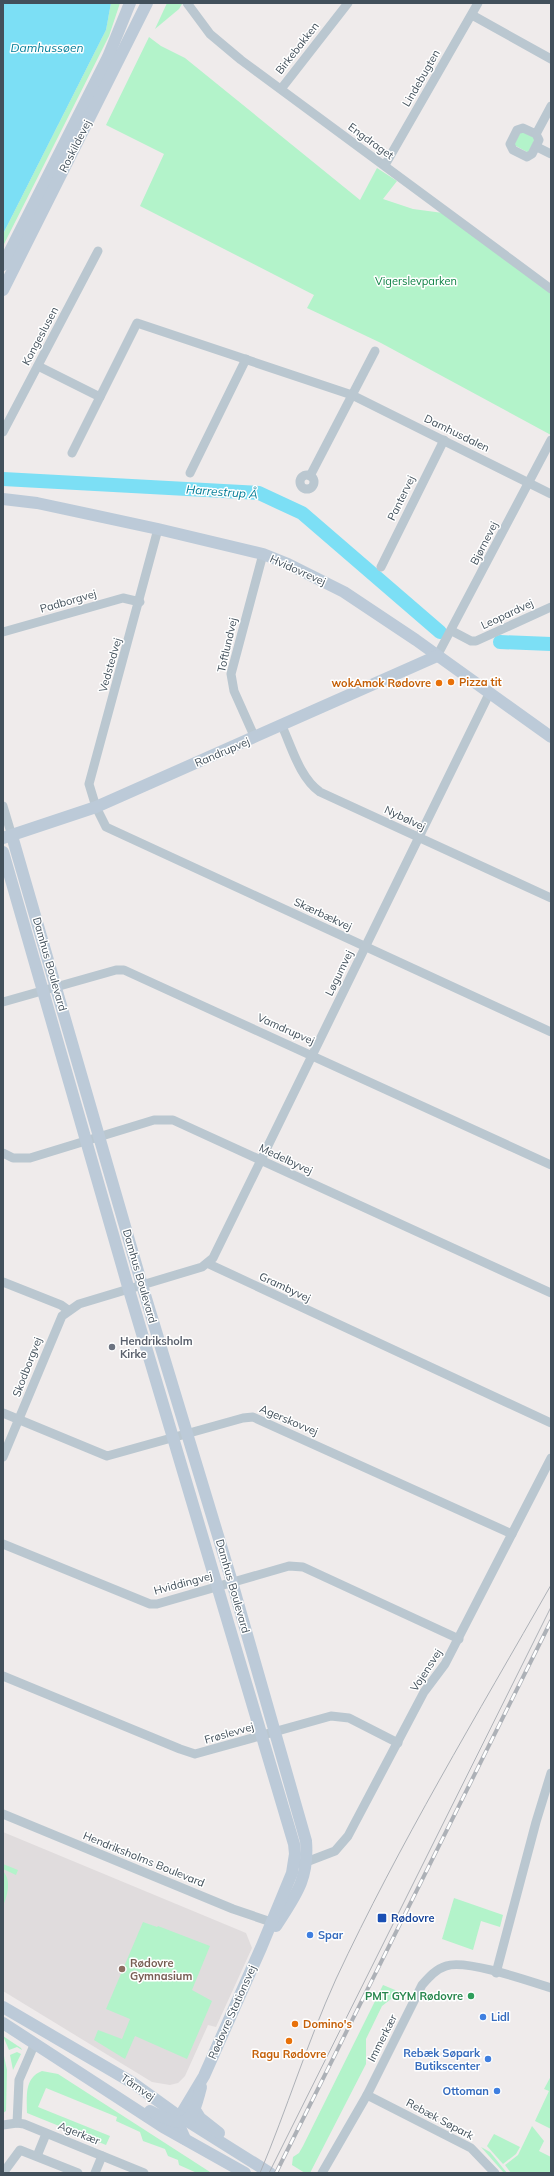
<svg xmlns="http://www.w3.org/2000/svg" width="554" height="2176" font-family="Mulish,sans-serif">
<style>
.education{fill:#e0dcdd}
.green{fill:#b3f3ca}
.water{fill:#7cdff5}
.lines{fill:none;stroke-linecap:round;stroke-linejoin:round}
.river{stroke:#7cdff5;stroke-width:14}
.street{stroke:#bac7d0;stroke-width:9}
.secondary{stroke:#bccad8;stroke-width:12}
.tram{stroke:#adb1b7;stroke-width:1}
.rail-casing{stroke:#adb1b7;stroke-width:4}
.rail{stroke:#fff;stroke-width:2.5;stroke-dasharray:8;stroke-linecap:butt}
.food-dot{fill:#e8710a;stroke:#fff;stroke-width:1.5}
.worship-dot{fill:#6b7280;stroke:#fff;stroke-width:1.5}
.transit-dot{fill:#1a4fb4;stroke:#fff;stroke-width:1.5}
.shop-dot{fill:#3f7fe0;stroke:#fff;stroke-width:1.5}
.education-dot{fill:#8d6e63;stroke:#fff;stroke-width:1.5}
.leisure-dot{fill:#2e9e5b;stroke:#fff;stroke-width:1.5}
.labels{text-anchor:middle;stroke-width:3;stroke-linejoin:round;paint-order:stroke}
.street-label{font-size:11px;fill:#42505b;stroke:#fff}
.park-label{font-size:11px;fill:#0d8244;stroke:#fff}
.food-label{font-size:11px;font-weight:bold;fill:#c56008;stroke:#fff;text-anchor:start}
.worship-label{font-size:11px;font-weight:bold;fill:#5b616d;stroke:#fff;text-anchor:start}
.transit-label{font-size:11px;font-weight:bold;fill:#164399;stroke:#fff;text-anchor:start}
.shop-label{font-size:11px;font-weight:bold;fill:#366cbe;stroke:#fff;text-anchor:start}
.education-label{font-size:11px;font-weight:bold;fill:#785e54;stroke:#fff;text-anchor:start}
.leisure-label{font-size:11px;font-weight:bold;fill:#27864d;stroke:#fff;text-anchor:end}
.water-label{font-size:12px;font-style:italic;fill:#037e98;stroke:#fff}
</style>
<rect width="100%" height="100%" fill="#efebeb"/>
<!-- education -->
<polygon class="education" points="3,1832 246,1933 252,1948 216,2027 208,2025 185,2076 178,2083 170,2085 152,2082 3,1991"/>
<!-- green -->
<g class="green">
<polygon points="111,3 120,3 109,36 3,246 3,234 106,30"/>
<polygon points="167,3 182,4 179,9 155,29"/>
<polygon points="149,37 161,46 185,58 360,200 377,168 397,181 383,199 413,209 443,213 551,292 551,435 381,343 307,308 314,295 140,206 164,154 106,125"/>
<polygon points="521,131 535,138 529,153 514,145"/>
<polygon points="3,1864 18,1870 16,1875 3,1869"/>
<path d="M3 1871C12 1881 7 1896 3 1906Z"/>
<polygon points="454,1898 503,1915 500,1927 481,1921 473,1950 442,1939"/>
<polygon points="143,1922 157,1927 158,1926 210,1946 192,1990 212,2001 187,2059 135,2036 125,2059 94,2040 98,2030 122,2039 130,2019 106,2009"/>
<polygon points="383,1985 400,1992 382,2006 366,2039 366,2064 310,2173 305,2173 292,2165 293,2157 299,2153 303,2146"/>
<polygon points="3,2036 21,2048 22,2050 17,2047 9,2050"/>
<polygon points="17,2052 21,2054 13,2070 10,2055"/>
<polygon points="4,2056 7,2070 6,2111 3,2113"/>
<path d="M42 2071 58 2074 210 2172 197 2173 179 2165 178 2160 168 2156 165 2149 143 2141 140 2132 116 2121 117 2117 46 2088 38 2107 110 2136 106 2145 27 2113C27 2096 24 2078 42 2071Z"/>
<polygon points="551,2076 551,2129 535,2121 549,2091 544,2089"/>
<polygon points="532,2126 544,2141 539,2151 551,2157 551,2173 511,2173 505,2165 518,2155"/>
<polygon points="494,2134 520,2147 516,2154 503,2164 487,2146"/>
<polygon points="481,2147 490,2152 507,2173 504,2173"/>
</g>
<!-- water -->
<polygon class="water" points="3,3 111,3 106,30 3,234"/>
<g class="lines">
<!-- river -->
<g class="river">
<polyline points="3,479 259,493 302,513 440,632"/>
<polyline points="500,642 551,644"/>
</g>
<!-- street -->
<g class="street">
<polyline points="187,3 210,34 241,60 551,289"/>
<polyline points="472,15 551,59"/>
<polyline points="281,89 348,3"/>
<polygon points="523,128 536,134 539,140 532,154 527,157 513,150 510,144 517,130"/>
<polyline points="536,134 551,106"/>
<polyline points="537,147 551,154"/>
<polyline points="385,165 478,3"/>
<polyline points="38,366 100,397"/>
<polyline points="3,432 98,251"/>
<polyline points="72,453 137,323 352,395 551,494"/>
<polyline points="190,473 246,359"/>
<circle cx="307" cy="482" r="7"/>
<polyline points="310,476 375,351"/>
<polyline points="158,529 89,784 96,807 106,827 551,1032"/>
<polyline points="381,567 444,440"/>
<polyline points="452,631 471,641 476,641 551,607"/>
<polyline points="3,632 123,598 140,602"/>
<polyline points="437,656 551,440"/>
<path d="M282 726C292 748 300 778 320 792L551 898"/>
<polyline points="255,738 234,691 231,674 263,554"/>
<polyline points="3,806 12,836"/>
<polyline points="3,1002 116,970 124,970 551,1165"/>
<polyline points="3,1153 13,1158 30,1158 154,1120 173,1120 551,1293"/>
<polyline points="209,1264 551,1423"/>
<polyline points="3,1282 61,1305 68,1310"/>
<polyline points="3,1413 107,1456 243,1418 253,1417 512,1534"/>
<polyline points="3,1457 62,1316 79,1304 202,1267 213,1258 490,692"/>
<polyline points="3,1544 150,1604 157,1604 289,1566 303,1567 459,1639"/>
<polyline points="3,1676 180,1749 195,1754 331,1716 349,1718 398,1743"/>
<polyline points="3,1814 233,1909 277,1924"/>
<polyline points="301,1864 335,1851 348,1836 424,1692 445,1664 551,1458"/>
<polyline points="496,1973 536,1822 551,1773"/>
<polyline points="367,2095 471,2148 495,2173"/>
<polyline points="17,2123 19,2080 35,2043"/>
<polyline points="3,2125 17,2123 24,2124 144,2173"/>
<polyline points="37,2156 46,2134"/>
<polyline points="3,2173 20,2150 78,2173"/>
<polyline points="95,2173 102,2156"/>
<path d="M322 2173 367 2095 422 1985C429 1977 436 1969 446 1966 466 1959 529 1981 551 1988"/>
</g>
<!-- secondary -->
<g class="secondary">
<polyline points="3,265 108,57 130,3"/>
<polyline points="3,290 147,3"/>
<polyline points="3,499 37,503 158,529 263,554 288,564 344,592 416,640 551,737"/>
<path d="M12 836 142 1285 232 1582 306 1841C309 1879 296 1895 276 1926"/>
<polyline points="3,838 96,807 437,656"/>
<polyline points="3,852 129,1290 294,1844 295,1854 292,1873 261,1948 204,2076 180,2116 178,2123 185,2139"/>
<polyline points="3,2007 133,2083 176,2114 270,2173"/>
<polyline points="3,2023 163,2127 245,2173"/>
<polyline points="195,2110 200,2118 219,2133"/>
<path d="M150 2111C186 2129 191 2127 201 2087"/>
</g>
<!-- tram -->
<g class="tram">
<path d="M260 2173C287 2109 307 2043 336 1979 399 1844 477 1715 551 1585"/>
<polyline points="269,2173 551,1607"/>
</g>
<defs>
<polyline id="rail" points="276,2173 551,1621"/>
</defs>
<!-- rail casing -->
<use href="#rail" class="rail-casing"/>
<!-- rail -->
<use href="#rail" class="rail"/>
</g>
<!-- markers -->
<g class="food-dot">
<circle cx="451" cy="682" r="4"/>
<circle cx="439" cy="683" r="4"/>
<circle cx="295" cy="2024" r="4"/>
<circle cx="289" cy="2041" r="4"/>
</g>
<circle class="worship-dot" cx="112" cy="1347" r="4"/>
<rect class="transit-dot" x="377" y="1913" width="10" height="10" rx="2"/>
<g class="shop-dot">
<circle cx="310" cy="1935" r="4"/>
<circle cx="483" cy="2017" r="4"/>
<circle cx="488" cy="2059" r="4"/>
<circle cx="497" cy="2091" r="4"/>
</g>
<circle class="education-dot" cx="122" cy="1969" r="4"/>
<circle class="leisure-dot" cx="471" cy="1996" r="4"/>
<g class="labels">
<!-- street labels -->
<g class="street-label">
<text transform="translate(297 48) rotate(-52)" y="4">Birkebakken</text>
<text transform="translate(421 78) rotate(-60)" y="4">Lindebugten</text>
<text transform="translate(371 141) rotate(36)" y="4">Engdraget</text>
<text transform="translate(75 146) rotate(-63)" y="4">Roskildevej</text>
<text transform="translate(40 336) rotate(-62)" y="4">Kongeslusen</text>
<text transform="translate(457 433) rotate(26)" y="4">Damhusdalen</text>
<text transform="translate(401 498) rotate(-64)" y="4">Pantervej</text>
<text transform="translate(484 543) rotate(-63)" y="4">Bjørnevej</text>
<text transform="translate(298 570) rotate(24)" y="4">Hvidovrevej</text>
<text transform="translate(68 601) rotate(-16)" y="4">Padborgvej</text>
<text transform="translate(507 614) rotate(-25)" y="4">Leopardvej</text>
<text transform="translate(227 645) rotate(-77)" y="4">Toftlundvej</text>
<text transform="translate(110 665) rotate(-74)" y="4">Vedstedvej</text>
<text transform="translate(222 752) rotate(-23)" y="4">Randrupvej</text>
<text transform="translate(405 818) rotate(25)" y="4">Nybølvej</text>
<text transform="translate(323 914) rotate(25)" y="4">Skærbækvej</text>
<text transform="translate(50 964) rotate(74)" y="4">Damhus Boulevard</text>
<text transform="translate(339 973) rotate(-64)" y="4">Løgumvej</text>
<text transform="translate(286 1029) rotate(24)" y="4">Vamdrupvej</text>
<text transform="translate(286 1159) rotate(25)" y="4">Medelbyvej</text>
<text transform="translate(140 1276) rotate(74)" y="4">Damhus Boulevard</text>
<text transform="translate(285 1287) rotate(25)" y="4">Grambyvej</text>
<text transform="translate(27 1367) rotate(-69)" y="4">Skodborgvej</text>
<text transform="translate(289 1420) rotate(23)" y="4">Agerskovvej</text>
<text transform="translate(183 1583) rotate(-15)" y="4">Hviddingvej</text>
<text transform="translate(233 1586) rotate(74)" y="4">Damhus Boulevard</text>
<text transform="translate(426 1670) rotate(-57)" y="4">Vojensvej</text>
<text transform="translate(229 1733) rotate(-16)" y="4">Frøslevvej</text>
<text transform="translate(144 1859) rotate(22)" y="4">Hendriksholms Boulevard</text>
<text transform="translate(232 2012) rotate(-66)" y="4">Rødovre Stationsvej</text>
<text transform="translate(382 2038) rotate(-63)" y="4">Immerkær</text>
<text transform="translate(138 2087) rotate(34)" y="4">Tårnvej</text>
<text transform="translate(440 2119) rotate(28)" y="4">Rebæk Søpark</text>
<text transform="translate(79 2133) rotate(22)" y="4">Agerkær</text>
</g>
<!-- park labels -->
<g class="park-label">
<text x="416" y="285">Vigerslevparken</text>
</g>
<!-- food labels -->
<g class="food-label">
<text x="459" y="686">Pizza tit</text>
<text x="431" y="687" text-anchor="end">wokAmok Rødovre</text>
<text x="303" y="2028">Domino's</text>
<text x="289" y="2058" text-anchor="middle">Ragu Rødovre</text>
</g>
<!-- worship labels -->
<g class="worship-label">
<text x="120" y="1345">Hendriksholm<tspan x="120" dy="13">Kirke</tspan></text>
</g>
<!-- transit labels -->
<g class="transit-label">
<text x="391" y="1922">Rødovre</text>
</g>
<!-- shop labels -->
<g class="shop-label">
<text x="318" y="1939">Spar</text>
<text x="491" y="2021">Lidl</text>
<text x="480" y="2057" text-anchor="end">Rebæk Søpark<tspan x="480" dy="13">Butikscenter</tspan></text>
<text x="489" y="2095" text-anchor="end">Ottoman</text>
</g>
<!-- education labels -->
<g class="education-label">
<text x="130" y="1967">Rødovre<tspan x="130" dy="13">Gymnasium</tspan></text>
</g>
<!-- leisure labels -->
<g class="leisure-label">
<text x="463" y="2000">PMT GYM Rødovre</text>
</g>
<!-- water labels -->
<g class="water-label">
<text x="47" y="52">Damhussøen</text>
<text transform="translate(222 492) rotate(4)" y="4">Harrestrup Å</text>
</g>
</g>
<!-- border -->
<rect width="554" height="2176" fill="none" stroke="#42505b" stroke-width="8"/>
</svg>
